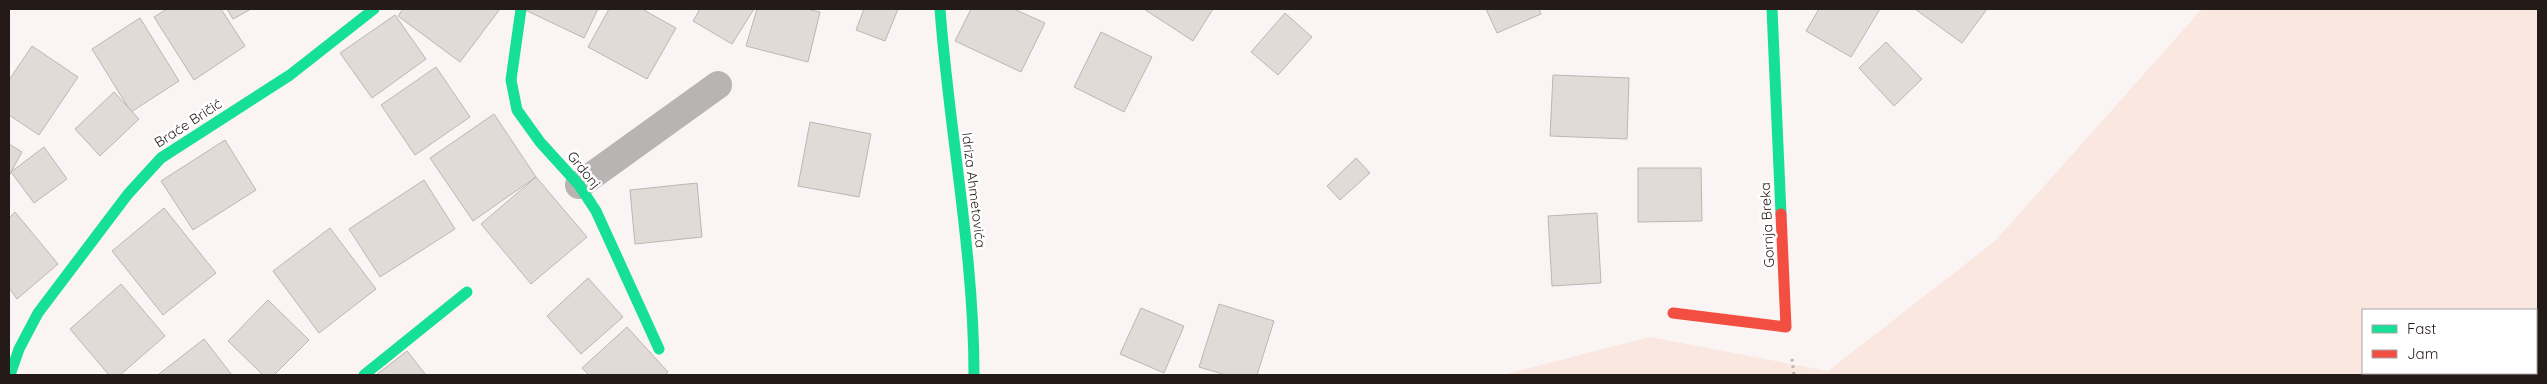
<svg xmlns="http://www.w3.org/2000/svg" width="2547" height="384" font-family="Quicksand,sans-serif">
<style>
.green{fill:#fae8e0;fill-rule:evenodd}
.building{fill:#e1dbd8;stroke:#bcb6b3}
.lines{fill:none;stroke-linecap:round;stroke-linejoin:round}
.path{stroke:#b5b1b0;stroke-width:3;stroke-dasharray:2.5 4;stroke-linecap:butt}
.street{stroke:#b7b4b3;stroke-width:28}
.fast{stroke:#16e098;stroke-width:11}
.jam{stroke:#f24e42;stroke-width:11}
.labels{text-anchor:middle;stroke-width:5;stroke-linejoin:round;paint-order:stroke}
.street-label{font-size:14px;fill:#241b18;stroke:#fff}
</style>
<rect width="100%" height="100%" fill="#faf5f4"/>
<!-- green -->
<path class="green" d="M2202 9H2538V375H1501L1650 337 1828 371 1995 241ZM2363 310H2536V373H2363Z"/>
<!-- building -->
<g class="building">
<polygon points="167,9 221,9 245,46 194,80 154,17"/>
<polygon points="227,9 251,9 233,19"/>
<polygon points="403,9 500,9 460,62 398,16"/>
<polygon points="523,9 598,9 584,38"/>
<polygon points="609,9 642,9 676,28 647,79 588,47"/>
<polygon points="700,9 754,9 732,44 693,21"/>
<polygon points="757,9 807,9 820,12 808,62 746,46"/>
<polygon points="864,9 898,9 885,41 856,30"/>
<polygon points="971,9 1014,9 1045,23 1021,72 955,41"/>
<polygon points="1144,9 1213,9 1193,41"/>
<polygon points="1486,9 1539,9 1541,14 1497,33"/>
<polygon points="1819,9 1880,9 1851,57 1806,31"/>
<polygon points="1915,9 1987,9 1962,43"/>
<polygon points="1285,13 1312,37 1278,75 1251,52"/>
<polygon points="395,15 426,59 372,98 340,53"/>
<polygon points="140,18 179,81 131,112 92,49"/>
<polygon points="1101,32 1152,57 1124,112 1074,87"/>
<polygon points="1886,42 1922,79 1894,106 1859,68"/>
<polygon points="32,46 78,77 39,135 9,115 9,80"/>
<polygon points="436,67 470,117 415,155 381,105"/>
<polygon points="1553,75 1629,78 1627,139 1550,136"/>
<polygon points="114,92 139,119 100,156 75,129"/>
<polygon points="494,114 536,177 473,221 430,158"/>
<polygon points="810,122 871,134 859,197 798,186"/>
<polygon points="225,140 256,190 193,230 161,181"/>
<polygon points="9,144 22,152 9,176"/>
<polygon points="44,147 67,179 34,203 11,172"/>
<polygon points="1356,158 1370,173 1340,200 1327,186"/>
<polygon points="1638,168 1701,168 1702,221 1638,222"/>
<polygon points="536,177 587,237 531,284 481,224"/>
<polygon points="424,180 455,229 380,277 349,229"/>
<polygon points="697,183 702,237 635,244 630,190"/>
<polygon points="164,208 216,273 163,315 112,251"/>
<polygon points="15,212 58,264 17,299 9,288 9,218"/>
<polygon points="1597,213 1601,283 1552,286 1548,216"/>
<polygon points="330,228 376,289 319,333 273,271"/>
<polygon points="588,278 623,317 581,354 547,316"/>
<polygon points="121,284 165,336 120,375 109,375 70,329"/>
<polygon points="268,300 309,340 274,375 263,375 228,341"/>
<polygon points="1219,304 1274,321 1257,375 1226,375 1199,367"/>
<polygon points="1141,308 1184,326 1164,373 1120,354"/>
<polygon points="627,327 668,372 665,375 589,375 582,368"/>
<polygon points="204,339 232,375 160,375 159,374"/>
<polygon points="407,351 426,375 376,375"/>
</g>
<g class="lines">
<!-- path -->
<polyline class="path" points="1792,359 1794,375"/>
<!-- street -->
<polyline class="street" points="579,185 718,85"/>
<!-- fast -->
<g class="fast">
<polyline points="521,9 511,80 517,110 540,142 579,185 596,211 659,349"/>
<path d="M940 9C949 131 974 252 974 375"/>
<polyline points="1772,9 1781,214"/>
<polyline points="10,375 19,349 38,313 128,194 161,158 290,75 374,9"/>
<polyline points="364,375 467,292"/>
</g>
<!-- jam -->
<polyline class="jam" points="1673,313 1786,327 1781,214"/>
</g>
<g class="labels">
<!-- street labels -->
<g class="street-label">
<text transform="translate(188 123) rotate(-33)" y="5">Braće Bričić</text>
<text transform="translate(584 170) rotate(51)" y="5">Grdonj</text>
<text transform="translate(974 190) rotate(83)" y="5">Idriza Ahmetovića</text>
<text transform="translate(1767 225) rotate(-93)" y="5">Gornja Breka</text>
</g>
</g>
<!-- border -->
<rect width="2547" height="384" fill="none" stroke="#241b18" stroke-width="20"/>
<!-- legend -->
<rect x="2362" y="309" width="175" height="65" fill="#ffffff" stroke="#a7a4a3"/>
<rect x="2372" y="325" width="25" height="8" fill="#16e098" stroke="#a7a4a3"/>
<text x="2407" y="334" font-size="15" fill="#241b18">Fast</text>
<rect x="2372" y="350" width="25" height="8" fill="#f24e42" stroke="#a7a4a3"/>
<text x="2407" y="359" font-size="15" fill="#241b18">Jam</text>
</svg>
